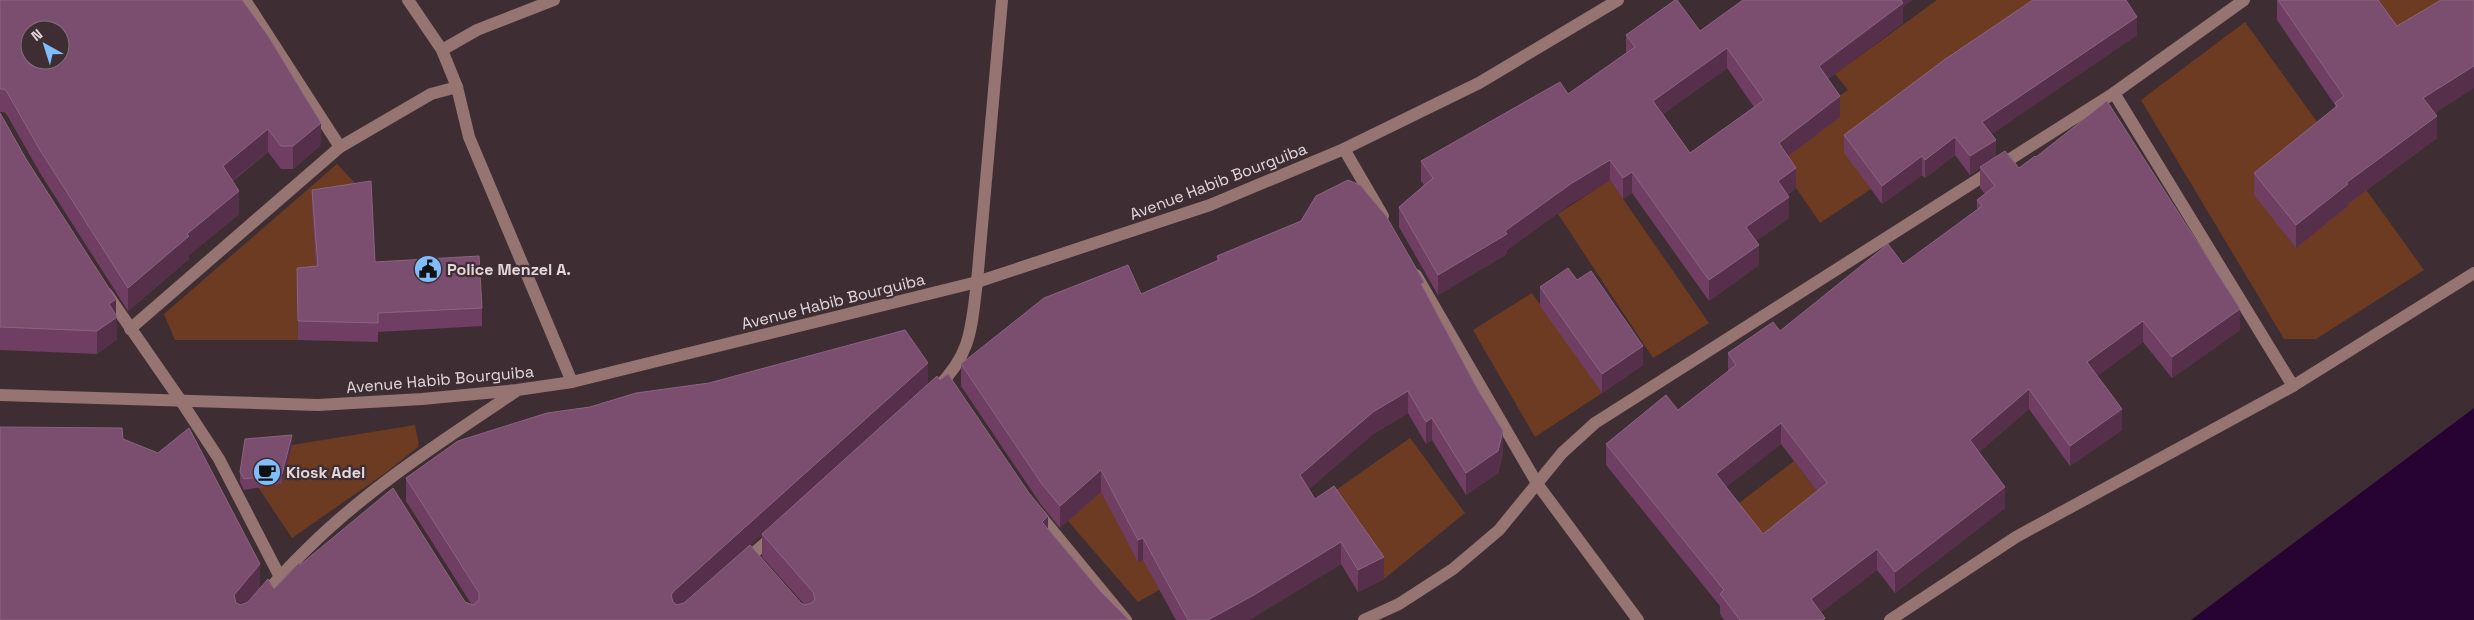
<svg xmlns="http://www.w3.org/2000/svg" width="2474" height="620" font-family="'Space Grotesk',sans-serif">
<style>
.green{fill:#6d3a22}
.water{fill:#260332}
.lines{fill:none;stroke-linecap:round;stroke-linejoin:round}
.minor{stroke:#957472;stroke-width:12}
.wall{fill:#6f3e62;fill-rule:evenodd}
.shaded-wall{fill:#56304a}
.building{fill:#7b4e6f;stroke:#8b6480;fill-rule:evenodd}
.labels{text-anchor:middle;stroke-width:4.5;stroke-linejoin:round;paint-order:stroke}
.street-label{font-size:16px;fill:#e2d7da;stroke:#3e2e33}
.poi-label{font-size:16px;font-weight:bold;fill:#e2d7da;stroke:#3e2e33;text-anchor:start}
</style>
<rect width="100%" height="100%" fill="#3e2e33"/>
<!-- green -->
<g class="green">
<polygon points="1937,0 2050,0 1857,170 1871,189 1820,223 1768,147 1806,143 1822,130 1830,102 1848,90 1835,74"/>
<polygon points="2363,0 2474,0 2474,2 2398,50"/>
<polygon points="2245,22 2424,270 2316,339 2284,339 2141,100"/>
<polygon points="337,164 371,200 318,285 297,287 298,340 175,340 164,314"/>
<polygon points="1610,180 1709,323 1653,358 1558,214"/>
<polygon points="1532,293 1602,393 1535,437 1473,330"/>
<polygon points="415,425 419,446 388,471 292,538 258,487 282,484 292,445"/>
<polygon points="1410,438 1465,513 1384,579 1326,497"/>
<polygon points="1794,461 1827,504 1772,546 1739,503"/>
<polygon points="1093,485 1232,549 1138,602 1068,521 1099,493"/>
</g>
<!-- water -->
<polygon class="water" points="2474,408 2474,620 2191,620"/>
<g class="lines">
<!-- minor -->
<g class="minor">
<polyline points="245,0 340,147"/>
<polyline points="408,0 442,50 457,87 469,137 572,382"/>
<polyline points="442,50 477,30 554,0"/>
<polyline points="2114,93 2293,386"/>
<polyline points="1344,149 1383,216"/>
<polyline points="1416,275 1538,485 1638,620"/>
<polyline points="107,294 181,401 219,459 280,577"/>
<polyline points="130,329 340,147 431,94 457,87"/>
<path d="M937 388C972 353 971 328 977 282L1002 0"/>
<polyline points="0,395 318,405 422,399 517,390 572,382 977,282 1210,205 1344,149 1479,83 1618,0"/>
<polyline points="1038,513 1126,620"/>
<polyline points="744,562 774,535"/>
<path d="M242 620C263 596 283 572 306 550 367 489 443 440 515 392"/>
<polyline points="1364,620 1399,604 1453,569 1499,530 1562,453 1595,423 2114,93 2244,0"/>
<polyline points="1890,620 2016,537 2293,386 2474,273"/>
</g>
</g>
<!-- wall -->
<g class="wall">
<polygon points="0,0 321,145 293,169 281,169 268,152 233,181 239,214 189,255 189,259 128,311 40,173 7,115 4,112 0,112"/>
<polygon points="2277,0 2378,0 2397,26 2435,113 2437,138 2348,204 2348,206 2296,248 2254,195 2254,173 2335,108 2335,105 2277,20"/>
<path d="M1903 7V23L1828 79 1840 117 1788 156 1796 188 1788 194 1789 218 1756 241 1759 265 1709 301 1632 193 1623 199 1610 180 1572 203 1507 250V254L1438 295 1399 227V207L1424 185 1421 181V161L1568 94 1626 53V35L1700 31ZM1727 68 1754 107 1690 153 1663 114Z"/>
<path d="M2137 35 1991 134 1996 157 2019 168 2240 330 2172 378 2143 342 2097 376 2122 430 2070 466 2029 409 1979 452 2005 508 1895 593 1877 570 1821 612 1825 620H1724L1720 614V606L1606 465V444L1678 410 1728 371V353L1780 331 1903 264 1977 210V200L1985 194 1980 188V168L1970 175 1955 155 1925 178 1922 175 1882 204 1844 153V135ZM1781 444 1817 491 1763 534 1726 487Z"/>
<polygon points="0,113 116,314 117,339 97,354 0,350"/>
<polygon points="312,190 375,262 482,308 482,326 378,332 378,342 298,340 297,268 316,266 312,209"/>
<polygon points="1217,256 1424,289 1503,453 1498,473 1466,495 1432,440 1426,444 1408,413 1373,434 1309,489 1315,499 1384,579 1358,592 1341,564 1249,620 1176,620 1143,560 1138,562 1101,492 1060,528 1042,506 961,386 961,364 1141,294 1217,260"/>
<polygon points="1577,280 1643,365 1602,393 1540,306 1540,287"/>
<path d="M928 385 1100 591 1129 620H0L123 439 260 587 247 603 274 589 300 565 465 602 472 605 406 501V478ZM762 535V557L804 604 801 603 750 545Z"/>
<polygon points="292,445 282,484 244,490 240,482 240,472"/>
</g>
<!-- shaded-wall -->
<g class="shaded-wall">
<polygon points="1895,0 1913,0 1903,7 1903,23 1819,86 1819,66"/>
<polygon points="2137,17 2137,35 1982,141 1982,122"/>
<polygon points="1727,48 1727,68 1653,121 1653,101"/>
<polygon points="2474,66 2474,88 2423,121 2423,98"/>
<polygon points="1840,96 1840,117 1779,163 1779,143"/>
<polygon points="2437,116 2437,138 2348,204 2348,206 2296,248 2296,225 2346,183"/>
<polygon points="321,123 321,145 293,169 293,146"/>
<polygon points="268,129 268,152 223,188 223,166"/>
<polygon points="1955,137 1955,155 1925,178 1925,160"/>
<polygon points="1996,140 1996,159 1980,167 1980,168 1970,175 1970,156"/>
<polygon points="1922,156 1922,175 1882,204 1882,186"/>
<polygon points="1610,160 1610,180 1572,203 1507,250 1507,254 1438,295 1438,275 1572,183"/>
<polygon points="1796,168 1796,188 1778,201 1778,181"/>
<polygon points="1632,172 1632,193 1623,199 1623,178"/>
<polygon points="239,191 239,214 189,255 189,259 128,311 128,288 187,234"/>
<polygon points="1789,197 1789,218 1746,248 1746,227"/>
<polygon points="1759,245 1759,265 1709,301 1709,280"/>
<polygon points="116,299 116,318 117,317 117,339 97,354 97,331 109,304"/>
<polygon points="2240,309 2240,330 2172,378 2172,357"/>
<polygon points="2143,321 2143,342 2087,383 2087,362"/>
<polygon points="1643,346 1643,365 1602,393 1602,374"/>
<polygon points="928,363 928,386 674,614 671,595 674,591"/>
<polygon points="2029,389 2029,409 1970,460 1970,440"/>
<polygon points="1408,391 1408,413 1373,434 1300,497 1300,475 1373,412"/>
<polygon points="2122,409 2122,430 2070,466 2070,446"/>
<polygon points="1432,418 1432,440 1426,444 1426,422"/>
<polygon points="1781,423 1781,444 1716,495 1716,474"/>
<polygon points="1503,431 1503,453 1498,473 1466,495 1466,473"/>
<polygon points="292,435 292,445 282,484 282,474"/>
<polygon points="1101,470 1101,492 1060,528 1060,506"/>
<polygon points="2005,487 2005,508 1895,593 1895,572"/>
<polygon points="1048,516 1048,539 1042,522"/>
<polygon points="1143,538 1143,560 1138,562 1138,540"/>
<polygon points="1341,542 1341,564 1254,617 1249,620 1208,620"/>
<polygon points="1877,549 1877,570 1811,620 1811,599"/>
<polygon points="1384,557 1384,579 1358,592 1358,570"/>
<polygon points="260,564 260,587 234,618 234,595"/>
</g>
<!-- building -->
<g class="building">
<path d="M0 0H242L268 36 321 123 293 146H281L268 129 223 166 239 191 187 234 189 236 128 288 40 150 7 92 4 89H0ZM30 30H60V60H30Z"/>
<path d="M1675 0H1677L1700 31 1743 0H1901L1903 3 1819 66 1840 96 1779 143 1796 168 1778 181 1789 197 1746 227 1759 245 1709 280 1632 172 1623 178 1610 160 1572 183 1505 231 1507 234 1438 275 1399 207 1433 178 1421 161 1560 82 1568 94 1635 47 1626 35ZM1727 48 1764 100 1690 153 1653 101Z"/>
<polygon points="2033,0 2126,0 2137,17 1982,122 1996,140 1970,156 1955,137 1925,160 1922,156 1882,186 1844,135 1944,60"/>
<polygon points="2278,0 2378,0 2397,26 2441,0 2474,0 2474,66 2423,98 2437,116 2346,183 2348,184 2296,225 2254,173 2337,106 2335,103 2344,96"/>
<path d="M2107 101 2240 309 2172 357 2143 321 2087 362 2122 409 2070 446 2029 389 1970 440 2005 487 1895 572 1877 549 1811 599 1825 618 1823 620H1740L1720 594 1724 590 1606 444 1666 395 1678 410 1736 365 1728 353 1773 322 1780 331 1888 244 1903 264 1982 206 1977 200 1995 186 1980 167 2005 151 2019 168 2035 156 2036 157ZM1781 423 1827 483 1763 534 1716 474Z"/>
<polygon points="0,113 26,159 116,299 109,304 117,317 97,331 0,327"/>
<polygon points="1348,180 1360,185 1386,216 1424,282 1421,284 1478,390 1503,431 1498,451 1466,473 1432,418 1426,422 1408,391 1373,412 1300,475 1315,499 1334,486 1384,557 1358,570 1341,542 1254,595 1208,620 1188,620 1143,538 1138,540 1101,470 1060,506 1042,484 961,364 1044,298 1128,265 1141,294 1219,260 1217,256 1301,221 1316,196"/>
<polygon points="371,181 375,262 479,256 482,308 378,313 378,323 298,321 297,268 318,266 312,190"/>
<polygon points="1568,268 1577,280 1591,271 1643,346 1602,374 1540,287"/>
<polygon points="905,330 928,363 674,591 671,595 673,602 677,605 684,603 750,545 801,603 805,605 812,603 815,599 813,592 762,534 937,376 940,380 948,374 1029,493 1048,516 1042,522 1100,591 1129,620 0,620 0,427 122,428 123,439 158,453 189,428 260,564 234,595 236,603 241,605 248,602 268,579 274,589 299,563 300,565 393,488 465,602 473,605 479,600 479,593 406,478 458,441 547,413 590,407 636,393 709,383"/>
<polygon points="292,435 282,474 244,479 240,472 245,439"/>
</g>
<!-- icons -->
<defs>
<symbol id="civic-disc" viewBox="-11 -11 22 22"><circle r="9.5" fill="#80bdfa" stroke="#3e2e33"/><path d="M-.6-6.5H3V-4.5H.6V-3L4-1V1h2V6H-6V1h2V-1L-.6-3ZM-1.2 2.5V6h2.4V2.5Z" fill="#111"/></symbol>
<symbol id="cafe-disc" viewBox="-11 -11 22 22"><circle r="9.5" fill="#80bdfa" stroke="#3e2e33"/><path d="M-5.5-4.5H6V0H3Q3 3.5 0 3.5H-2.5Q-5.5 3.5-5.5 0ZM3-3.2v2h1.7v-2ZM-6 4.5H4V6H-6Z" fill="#111"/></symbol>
</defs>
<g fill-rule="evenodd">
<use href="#civic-disc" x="412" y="253" width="32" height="32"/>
<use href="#cafe-disc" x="251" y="456" width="32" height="32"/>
</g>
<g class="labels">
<!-- street labels -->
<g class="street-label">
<text transform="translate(1218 181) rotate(-21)" y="6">Avenue Habib Bourguiba</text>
<text transform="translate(833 301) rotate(-14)" y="6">Avenue Habib Bourguiba</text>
<text transform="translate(440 379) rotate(-5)" y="6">Avenue Habib Bourguiba</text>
</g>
<!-- poi labels -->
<g class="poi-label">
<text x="447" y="275">Police Menzel A.</text>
<text x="286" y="478">Kiosk Adel</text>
</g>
</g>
<!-- north arrow -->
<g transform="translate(45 45) rotate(321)"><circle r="24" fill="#3e2e33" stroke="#807276"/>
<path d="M0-4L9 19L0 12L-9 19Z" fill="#80bdfa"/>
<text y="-8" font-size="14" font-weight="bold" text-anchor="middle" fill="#e2d7da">N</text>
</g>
</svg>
